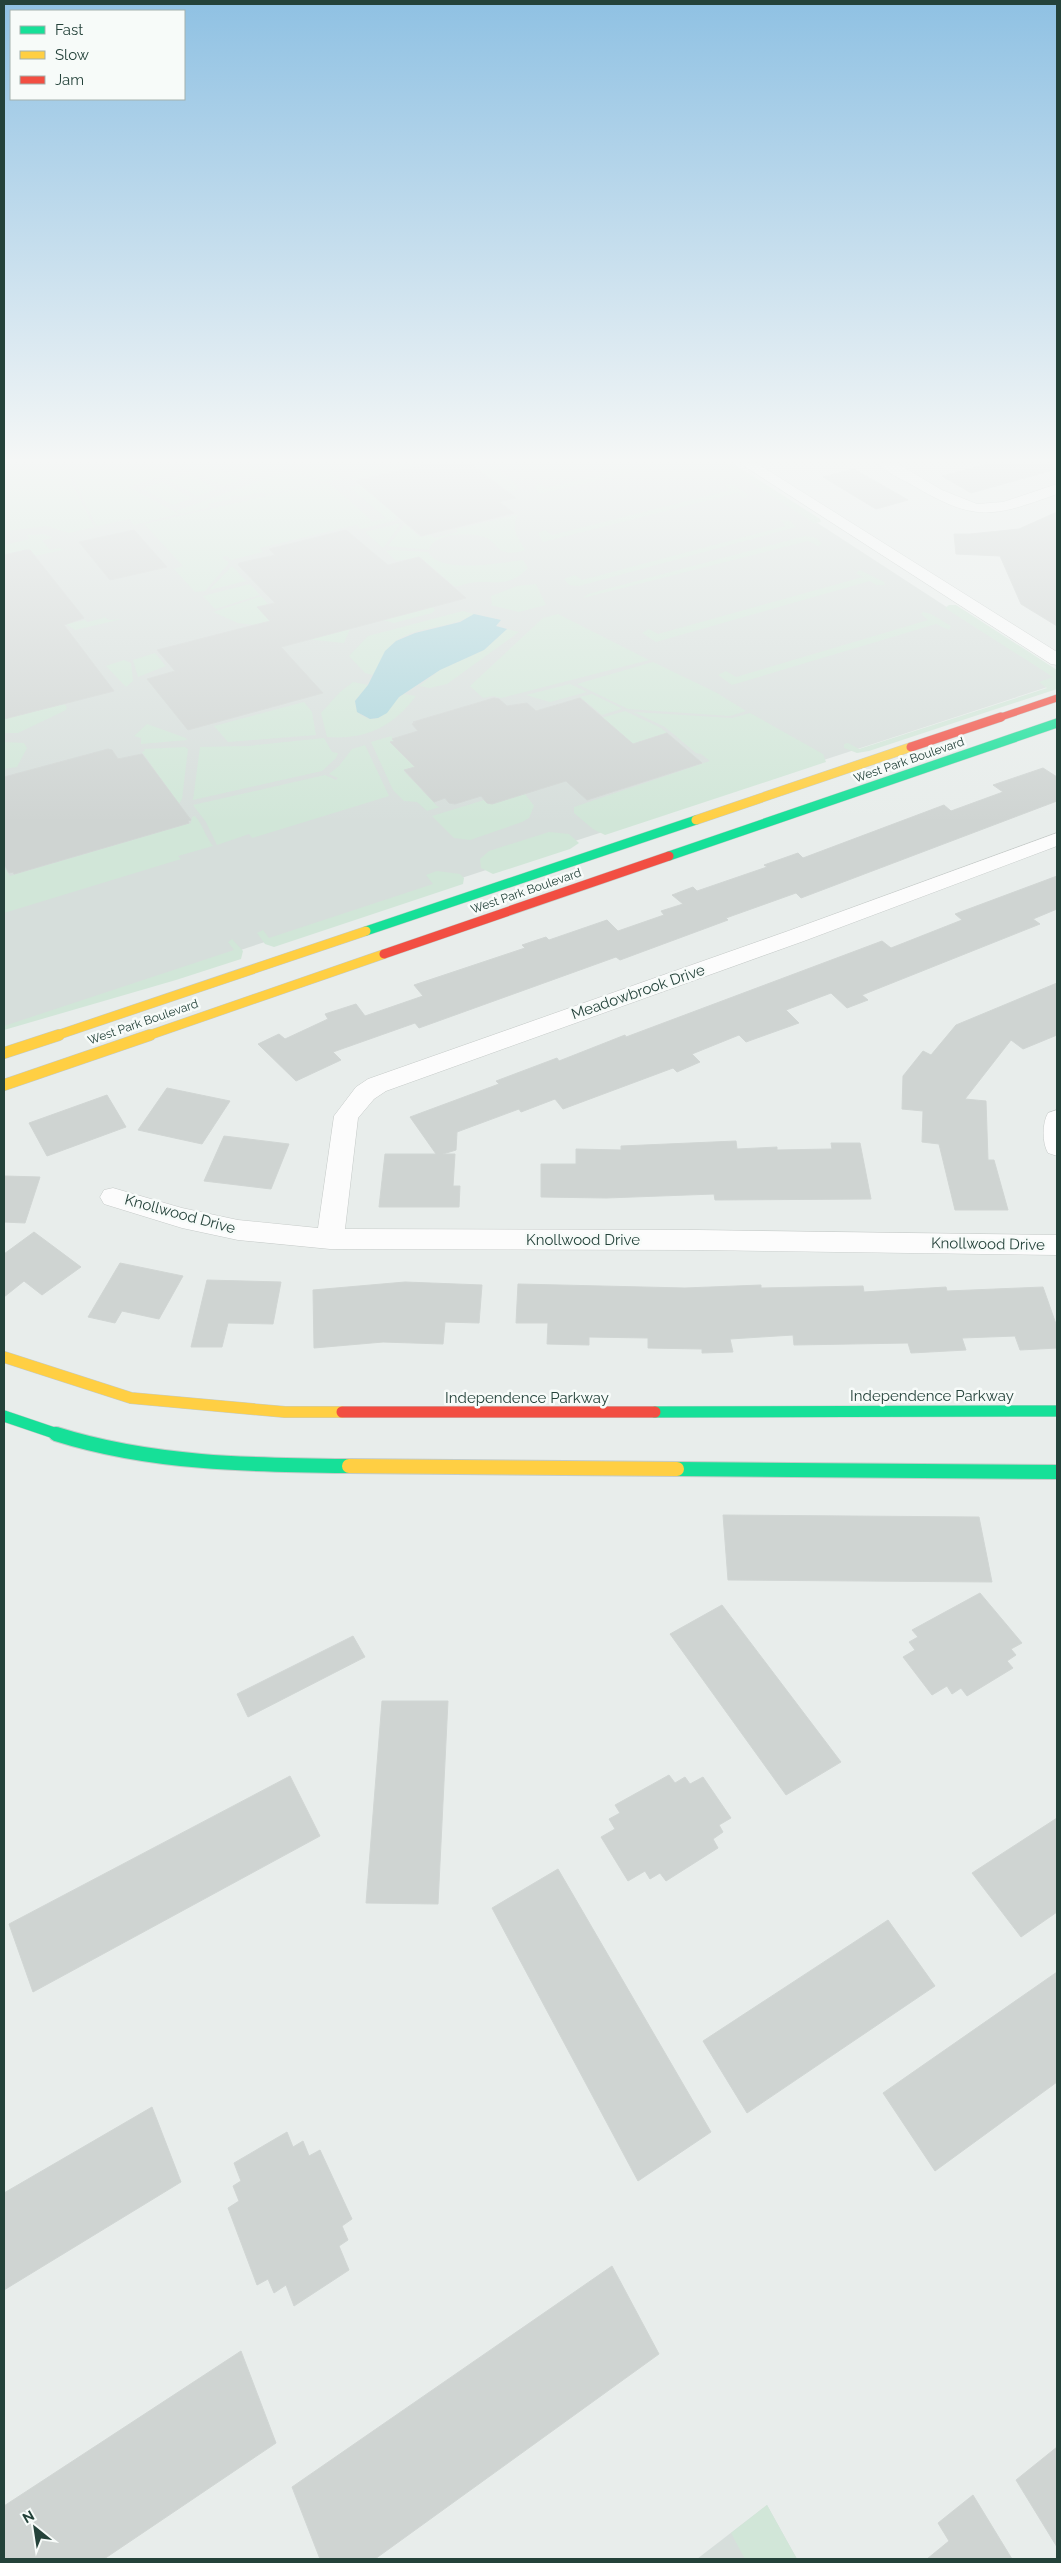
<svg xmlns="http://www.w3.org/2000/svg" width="1061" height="2563" font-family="Raleway,sans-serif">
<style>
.built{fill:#d6dedb}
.green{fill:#d1e6d8}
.water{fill:#a9d4db}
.building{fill:#cfd4d2;stroke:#d1d6d4}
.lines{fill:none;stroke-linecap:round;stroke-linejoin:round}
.street-casing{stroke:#c5cac8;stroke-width:1}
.fast-far2-casing{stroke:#c3cbc8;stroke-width:10}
.fast-far1-casing{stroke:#c3cbc8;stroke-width:12}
.fast-casing{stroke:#c3cbc8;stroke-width:16}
.slow-far2-casing{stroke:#c3cbc8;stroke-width:10}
.slow-far1-casing{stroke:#c3cbc8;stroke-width:12}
.slow-casing{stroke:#c3cbc8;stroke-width:16}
.jam-far2-casing{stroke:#c3cbc8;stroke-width:8}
.jam-far1-casing{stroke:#c3cbc8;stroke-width:10}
.jam-casing{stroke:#c3cbc8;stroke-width:12}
.street{fill:#fcfcfc;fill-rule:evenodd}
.fast-far2{stroke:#16e098;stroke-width:9}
.fast-far1{stroke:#16e098;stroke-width:11}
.fast{stroke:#16e098;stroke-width:14}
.slow-far2{stroke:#ffcf43;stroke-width:9}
.slow-far1{stroke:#ffcf43;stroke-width:11}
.slow{stroke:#ffcf43;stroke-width:14}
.jam-far2{stroke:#f24e42;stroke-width:7}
.jam-far1{stroke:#f24e42;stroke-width:9}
.jam{stroke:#f24e42;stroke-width:11}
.labels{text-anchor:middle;stroke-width:5;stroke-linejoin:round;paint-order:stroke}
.far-street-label{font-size:12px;fill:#24423a;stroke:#f7fbf9}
.street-label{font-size:15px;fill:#24423a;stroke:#f7fbf9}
</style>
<rect width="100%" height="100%" fill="#e8edeb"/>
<!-- built -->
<g class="built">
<polygon points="4,464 727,464 1057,679 1057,684 4,1027"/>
<polygon points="767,2505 797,2559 697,2559"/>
</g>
<!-- green -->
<g class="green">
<polygon points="4,464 194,464 129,487 179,514 134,525 129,519 98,526 95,524 72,476 69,477 94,527 69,533 46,526 7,531 4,527"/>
<polygon points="221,464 253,464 266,470 248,477"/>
<polygon points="287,464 313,464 342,478 323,482"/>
<polygon points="385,464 419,464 353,479 349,478"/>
<polygon points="647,464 666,464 539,494 535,487 539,483 546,488"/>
<polygon points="726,464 734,464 820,519 821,522 814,523 725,466"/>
<polygon points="211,465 242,479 223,486 193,471"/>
<path d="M491,468C502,469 513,480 519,489L508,492L480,471Z"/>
<polygon points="293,469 320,483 266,495 263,492 240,497 237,495 229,497 231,499 208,504 211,507 182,514 176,511"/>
<polygon points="187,473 217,489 198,496 168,480"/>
<polygon points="162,482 192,498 173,505 142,489"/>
<polygon points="328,482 372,521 260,548 263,552 231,560 227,556 222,557 229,563 205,591 195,592 174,569 183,566 144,524"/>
<polygon points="360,485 399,517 395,518 397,520 361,529 357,525 386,518 349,487"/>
<polygon points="726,485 734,485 749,496 744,498 737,493 543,542 538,533 545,530 552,535 731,490"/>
<path d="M516,515H518C510,531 519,538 525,550C519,552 512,554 506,552C497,551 495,542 487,538C475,532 433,531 429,550L388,546L405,524L420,537L430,535L434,538L458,532L456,529Z"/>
<polygon points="781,520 790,521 796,527 579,586 569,585 564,579 575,575 582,580 786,526"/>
<polygon points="401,523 383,548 365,532"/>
<polygon points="44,534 53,538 42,540 50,550 60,548 63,550 35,556 30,550 4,555 4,545 30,539 27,535"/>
<polygon points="805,536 816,538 822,544 818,546 808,541 583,598 588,594"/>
<path d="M391,550L428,552C440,575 502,562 523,560L528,568C510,586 500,582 478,582C471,582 462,585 455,587L420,557L396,561L386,551Z"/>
<polygon points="232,566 246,581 209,590"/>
<polygon points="860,570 884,582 885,585 876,585 870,581 656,642 642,633 649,629 658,634 863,577 856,573"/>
<polygon points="250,584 260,595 215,609 203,596"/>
<polygon points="536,584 546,605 519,612 490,605 492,604 491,596 517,586"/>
<polygon points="261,596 267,603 277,628 238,623 213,612"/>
<polygon points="956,605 1057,670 1057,689 869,751 857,753 844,748 844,744 848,743 859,749 1047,688 1039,682 1053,677 945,608 949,605"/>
<polygon points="433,607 435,610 432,613 394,623 383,620"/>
<path d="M463,611L474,614C451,629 421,625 397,640C387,647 382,665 373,675L365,673L349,656L368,636Z"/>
<polygon points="923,612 931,614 951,626 949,630 936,624 732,685 718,675 726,671 736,677 928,620 921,614"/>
<polygon points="558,614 649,660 501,698 493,696 483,698 470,686 543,618"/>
<polygon points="103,616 109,620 122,619 75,630 66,624 85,620 87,622 104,618"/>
<polygon points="240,627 314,638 350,629 344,643 246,633"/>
<polygon points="507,629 519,632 447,684 430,688 419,686 440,670 484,650"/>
<polygon points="155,653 166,666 138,677 133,660"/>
<polygon points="124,660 131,663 133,681 126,687 106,666"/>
<polygon points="653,662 717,693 746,711 730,716 628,709 577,684"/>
<path d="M353,682L368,685L355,701L357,712C382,732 387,704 404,694L416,696C393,727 365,740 327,737L321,713L340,692Z"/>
<polygon points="570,684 587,692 550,702 526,695"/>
<polygon points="592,694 621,708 621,709 602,715 580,697"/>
<polygon points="304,702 312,712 316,735 228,742 214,726"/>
<polygon points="64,704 67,707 66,710 18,733 4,733 4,719"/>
<polygon points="625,711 661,728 667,733 620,748 591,721"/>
<polygon points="634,712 732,718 750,713 823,754 826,762 605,835 593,829 574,813 574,807 710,761 701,754 696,753 665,727"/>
<polygon points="147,724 186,738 187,740 141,744 141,738 134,736"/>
<polygon points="391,736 394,741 391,742 415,767 404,771 437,806 440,807 427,811 417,802 404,801 393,790 371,742"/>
<polygon points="324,738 332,752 338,753 336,758 322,771 193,800 200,747 248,746"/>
<polygon points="4,742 24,743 27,748 17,767 4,769"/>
<polygon points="365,745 389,796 252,838 249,834 217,845 206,822 193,805 325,775 336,780 338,778 329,774 339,766 352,749"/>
<polygon points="185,747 188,749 182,799 179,804 142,752 145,751 144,749"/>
<polygon points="525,794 534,806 529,818 522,822 470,840 454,838 432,816 484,800 487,802"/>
<path d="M195,816C203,825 205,836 213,846L178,856L181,859L4,913V867L10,876L191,823L192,817Z"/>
<polygon points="549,832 569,834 579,843 570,849 493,874 481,868 480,859 489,851"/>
<polygon points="437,871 460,874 464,878 463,884 274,947 265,944 257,933 263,930 269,938 433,884 426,875"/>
<polygon points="232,939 243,951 241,959 176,980 4,1030 4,1026 234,950 228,942"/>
<polygon points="767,2505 797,2559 745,2559 731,2533"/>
</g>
<!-- water -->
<polygon class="water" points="474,614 501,620 496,626 507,629 484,650 440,670 399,697 387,713 378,718 370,719 357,712 355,701 368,685 385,651 396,641 415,633 460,622"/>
<!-- building -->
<g class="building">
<polygon points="429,464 471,464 516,498 499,502 514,513 421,536 356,481"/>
<polygon points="988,464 1052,464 1053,470 971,493 942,476"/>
<polygon points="854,469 908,500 876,509 823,477"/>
<polygon points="1057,512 1057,626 1021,604 1000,556 956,554 954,534 970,534 1019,529"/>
<polygon points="134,530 167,567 110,580 79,542"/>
<polygon points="346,530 388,565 419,557 466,598 281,647 323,693 188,730 147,679 175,671 157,650 270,621 257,607 275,603 238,565 239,563 275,555 269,549"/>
<polygon points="26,550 30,550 84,618 64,625 114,691 4,719 4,555"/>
<polygon points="494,698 499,699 507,706 527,703 536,711 580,698 633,744 667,733 702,763 587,800 566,781 492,804 487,803 481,796 455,804 449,803 445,798 434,802 404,770 415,767 390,742 394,741 392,739 418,731 412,724 415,723 413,722"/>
<polygon points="108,749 112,750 118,759 142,754 191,820 188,821 189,823 14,874 13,872 9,873 4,864 4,777"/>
<polygon points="1043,768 1057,777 1057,801 801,898 796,893 726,918 728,920 620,960 616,957 419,1028 415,1023 333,1052 341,1060 296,1081 258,1044 279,1034 285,1039 328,1019 325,1014 356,1004 365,1016 423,996 414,985 525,948 522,945 546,937 549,940 607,920 618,931 664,915 661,911 683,904 672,895 693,887 697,891 767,867 764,865 798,853 803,858 944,805 951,811 1003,792 993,785"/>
<polygon points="1057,876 1057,909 1033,919 1040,924 862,995 868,1000 847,1008 831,993 786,1010 799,1023 746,1042 739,1035 692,1054 700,1062 677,1072 673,1068 563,1109 555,1099 521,1112 519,1109 457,1132 456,1150 443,1154 455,1154 453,1186 460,1186 459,1207 379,1207 385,1154 436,1154 410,1117 499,1084 496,1081 557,1058 559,1061 625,1035 626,1037 882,941 891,948 962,920 955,914"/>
<polygon points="1057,983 1057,1035 1023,1049 1011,1040 965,1099 986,1101 988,1160 994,1160 1008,1210 955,1210 939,1144 922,1142 923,1111 902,1109 903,1076 923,1051 931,1055 956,1025"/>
<polygon points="167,1088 230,1101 202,1144 138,1130"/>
<polygon points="107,1095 126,1127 47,1156 29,1123"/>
<polygon points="224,1136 289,1144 271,1189 204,1181"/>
<polygon points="736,1141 737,1149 777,1147 777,1150 832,1149 831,1143 860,1143 871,1199 715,1200 714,1194 606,1198 541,1197 541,1164 576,1164 576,1149 621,1150 621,1146"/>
<polygon points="4,1176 40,1177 25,1223 4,1222"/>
<polygon points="34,1232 81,1267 42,1295 24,1281 4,1297 4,1254"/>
<polygon points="120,1263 183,1276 159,1319 122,1311 115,1323 88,1317"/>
<polygon points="207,1280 281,1282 273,1324 228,1323 222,1347 191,1347"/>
<polygon points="405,1282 482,1285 479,1323 445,1322 443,1344 383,1342 314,1348 313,1290"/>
<polygon points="518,1284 685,1288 761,1285 761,1288 863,1286 864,1292 946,1287 947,1291 1043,1287 1057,1327 1057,1348 1020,1350 1015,1336 962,1338 966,1350 911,1353 908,1343 794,1345 793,1335 730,1339 733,1352 702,1353 702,1349 648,1348 648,1338 589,1337 589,1345 547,1344 548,1323 516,1323"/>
<polygon points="723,1515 979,1517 992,1582 728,1580"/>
<polygon points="980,1593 1022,1643 1011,1649 1016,1655 1007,1661 1013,1668 967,1696 961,1688 952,1694 947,1686 932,1695 903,1657 915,1650 909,1642 918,1637 912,1630"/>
<polygon points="722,1605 841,1762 786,1795 670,1634"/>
<polygon points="353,1636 365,1657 248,1717 237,1694"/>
<polygon points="382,1701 448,1701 438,1904 366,1903"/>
<polygon points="669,1775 675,1783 685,1777 690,1784 703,1777 731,1818 719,1825 723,1832 713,1839 718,1848 688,1867 666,1881 660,1873 650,1879 645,1871 628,1881 601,1837 615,1829 609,1819 620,1813 615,1805"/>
<polygon points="290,1776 320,1836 33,1992 9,1924"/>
<polygon points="1057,1818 1057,1912 1021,1937 972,1873"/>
<polygon points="558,1869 711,2132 638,2181 492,1908"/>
<polygon points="888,1920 935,1986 747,2113 703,2041"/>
<polygon points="1057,1972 1057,2082 935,2171 883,2093"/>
<polygon points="152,2107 181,2182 4,2290 4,2193"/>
<polygon points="287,2132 293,2147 303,2141 309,2156 320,2150 352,2219 342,2226 348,2240 339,2246 349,2270 294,2306 286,2285 274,2293 268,2279 257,2285 228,2208 239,2201 233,2186 241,2181 234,2163"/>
<polygon points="612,2266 659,2354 375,2559 320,2559 292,2487"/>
<polygon points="241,2351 276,2443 104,2559 4,2559 4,2506"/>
<polygon points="1057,2447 1057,2547 1016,2480"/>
<polygon points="973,2495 1012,2559 927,2559 949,2541 938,2523"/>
</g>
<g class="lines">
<defs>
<g id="street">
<polygon points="741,464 758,464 1057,652 1057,665 1051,664"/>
<path d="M879,464H898L942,490L977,504L1003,502L1057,484V494C991,518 975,522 912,485C902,479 886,473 879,464Z"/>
<polygon points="1057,833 1057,846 804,941 386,1091 374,1099 358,1118 345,1229 698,1230 1057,1235 1057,1255 698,1250 330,1249 238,1240 182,1228 104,1204 100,1197 104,1190 113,1188 182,1208 238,1220 318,1228 334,1116 356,1087 368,1079 788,931"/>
<path d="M1057,1110V1156L1048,1153C1042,1143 1042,1123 1048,1113Z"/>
</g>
<g id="fast-far2">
<polyline points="669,856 1057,723"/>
<polyline points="366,931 696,820"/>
</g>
<g id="fast-far1">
<polyline points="655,1412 1057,1411"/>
<polyline points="4,1416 60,1435"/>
</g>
<g id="fast">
<path d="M56,1434C151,1464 250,1465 349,1466"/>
<polyline points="677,1469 1057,1472"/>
</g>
<g id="slow-far2">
<polyline points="696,820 911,747"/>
<polyline points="55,1036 366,931"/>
<polyline points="147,1036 384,954"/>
</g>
<g id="slow-far1">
<polyline points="4,1053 59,1035"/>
<polyline points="4,1085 150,1035"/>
<polyline points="4,1357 131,1398 285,1412 342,1412"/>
</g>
<polyline id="slow" points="349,1466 677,1469"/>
<polyline id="jam-far2" points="998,718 1057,698"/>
<g id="jam-far1">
<polyline points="911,747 1001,717"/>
<polyline points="384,954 669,856"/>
</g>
<polyline id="jam" points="342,1412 655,1412"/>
</defs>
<!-- street casing -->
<use href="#street" class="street-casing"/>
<!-- fast-far2 casing -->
<use href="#fast-far2" class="fast-far2-casing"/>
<!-- fast-far1 casing -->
<use href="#fast-far1" class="fast-far1-casing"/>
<!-- fast casing -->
<use href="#fast" class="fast-casing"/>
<!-- slow-far2 casing -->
<use href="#slow-far2" class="slow-far2-casing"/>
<!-- slow-far1 casing -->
<use href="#slow-far1" class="slow-far1-casing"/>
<!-- slow casing -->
<use href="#slow" class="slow-casing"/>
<!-- jam-far2 casing -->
<use href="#jam-far2" class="jam-far2-casing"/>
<!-- jam-far1 casing -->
<use href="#jam-far1" class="jam-far1-casing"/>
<!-- jam casing -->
<use href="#jam" class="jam-casing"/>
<!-- street -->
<use href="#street" class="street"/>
<!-- fast-far2 -->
<use href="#fast-far2" class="fast-far2"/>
<!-- fast-far1 -->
<use href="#fast-far1" class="fast-far1"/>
<!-- fast -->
<use href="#fast" class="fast"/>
<!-- slow-far2 -->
<use href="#slow-far2" class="slow-far2"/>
<!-- slow-far1 -->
<use href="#slow-far1" class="slow-far1"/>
<!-- slow -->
<use href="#slow" class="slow"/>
<!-- jam-far2 -->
<use href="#jam-far2" class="jam-far2"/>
<!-- jam-far1 -->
<use href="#jam-far1" class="jam-far1"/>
<!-- jam -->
<use href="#jam" class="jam"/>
</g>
<!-- sky -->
<linearGradient id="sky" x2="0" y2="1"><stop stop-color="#8fc1e3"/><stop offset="0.56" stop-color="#f5f7f6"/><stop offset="1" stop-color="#f5f7f6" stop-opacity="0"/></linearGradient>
<rect width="1061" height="823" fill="url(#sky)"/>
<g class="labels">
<!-- far-street labels -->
<g class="far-street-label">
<text transform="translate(909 760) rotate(-19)" y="4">West Park Boulevard</text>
<text transform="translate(526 891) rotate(-19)" y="4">West Park Boulevard</text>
<text transform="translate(143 1022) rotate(-19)" y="4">West Park Boulevard</text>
</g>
<!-- street labels -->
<g class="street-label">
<text transform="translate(638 992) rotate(-19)" y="5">Meadowbrook Drive</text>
<text transform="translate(180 1214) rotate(15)" y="5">Knollwood Drive</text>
<text x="583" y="1245">Knollwood Drive</text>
<text transform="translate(988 1244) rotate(1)" y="5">Knollwood Drive</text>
<text x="932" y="1401">Independence Parkway</text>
<text x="527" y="1403">Independence Parkway</text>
</g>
</g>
<!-- border -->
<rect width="1061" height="2563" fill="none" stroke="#24423a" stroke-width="10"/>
<!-- legend -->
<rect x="10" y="10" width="175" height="90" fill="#f7fbf9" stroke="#a3b1ad"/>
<rect x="20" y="26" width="25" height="8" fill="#16e098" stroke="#a3b1ad"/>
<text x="55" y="35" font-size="15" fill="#24423a">Fast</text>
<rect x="20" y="51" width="25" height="8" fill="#ffcf43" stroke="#a3b1ad"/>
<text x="55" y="60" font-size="15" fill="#24423a">Slow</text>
<rect x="20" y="76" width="25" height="8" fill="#f24e42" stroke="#a3b1ad"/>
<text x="55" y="85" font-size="15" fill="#24423a">Jam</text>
<!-- north arrow -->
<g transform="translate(35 2528) rotate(330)" stroke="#f7fbf9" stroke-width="4" paint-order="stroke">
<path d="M0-4L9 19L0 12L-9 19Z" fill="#24423a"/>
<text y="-8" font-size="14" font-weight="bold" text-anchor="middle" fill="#24423a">N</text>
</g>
</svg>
